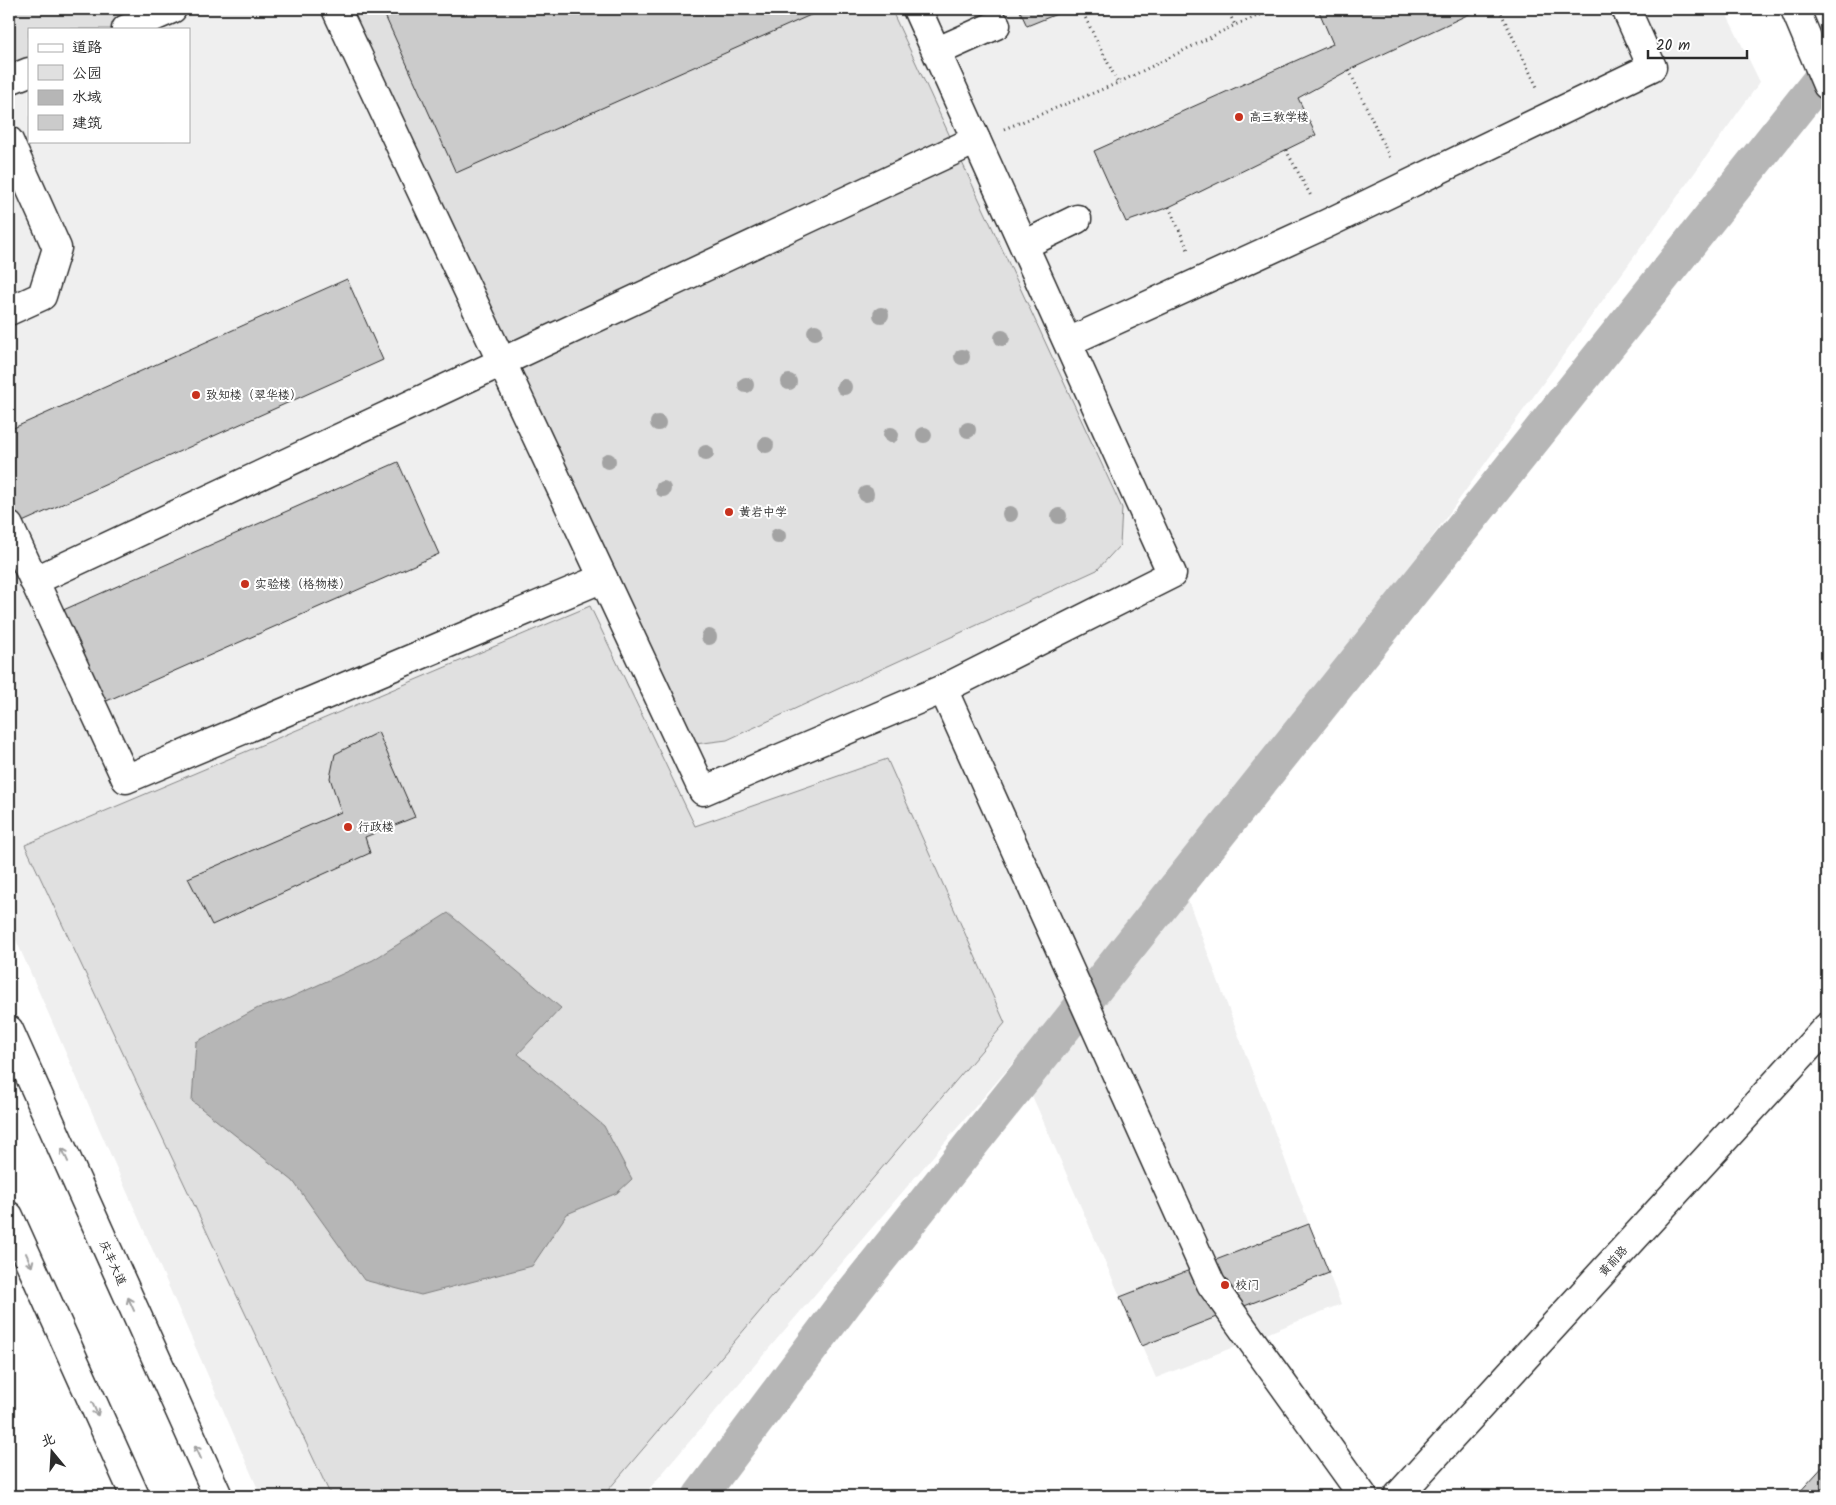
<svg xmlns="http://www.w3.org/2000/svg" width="1836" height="1505" font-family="Kalam,'LXGW WenKai TC',sans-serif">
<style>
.built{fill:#efefef;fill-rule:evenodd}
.green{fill:#e0e0e0;stroke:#868686}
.water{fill:#b6b6b6;stroke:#7e7e7e}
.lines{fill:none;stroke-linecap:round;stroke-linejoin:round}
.canal{stroke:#b6b6b6;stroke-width:35}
.building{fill:#cbcbcb;stroke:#2b2b2b}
.minor-casing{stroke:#2b2b2b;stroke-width:31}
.major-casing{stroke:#2b2b2b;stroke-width:31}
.path{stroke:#2b2b2b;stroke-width:3;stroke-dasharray:1 4;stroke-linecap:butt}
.minor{stroke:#fff;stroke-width:28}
.major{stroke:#fff;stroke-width:28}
.tree{fill:#a3a3a3}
.oneway{stroke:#a0a0a0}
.poi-dot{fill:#c8321e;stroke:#fff;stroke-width:2}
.labels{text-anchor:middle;stroke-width:4;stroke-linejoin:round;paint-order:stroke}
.poi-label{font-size:12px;fill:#2b2b2b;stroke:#fff;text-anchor:start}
.street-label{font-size:12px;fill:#2b2b2b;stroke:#fff}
</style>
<rect width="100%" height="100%" fill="#fff"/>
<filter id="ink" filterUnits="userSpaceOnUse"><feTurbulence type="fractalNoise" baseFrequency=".02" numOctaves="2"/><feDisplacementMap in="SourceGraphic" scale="10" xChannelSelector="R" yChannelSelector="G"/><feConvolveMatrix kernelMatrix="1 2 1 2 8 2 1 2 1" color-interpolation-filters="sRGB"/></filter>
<g filter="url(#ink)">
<!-- built -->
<path class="built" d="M9,9H1724L1760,82L1182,884L1309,1224L1341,1304L1156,1378L1016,1059L643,1496H261L9,924ZM29,29H189V141H29Z"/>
<!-- green -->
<g class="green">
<polygon points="9,9 172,9 126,29 29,29 29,72 9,80"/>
<polygon points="338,9 891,9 1122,508 1120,545 1097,570 727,740 695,744"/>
<polygon points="590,606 695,826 887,759 1005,1023 603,1496 331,1496 25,845"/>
</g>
<!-- water -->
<polygon class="water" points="448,913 561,1008 518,1054 604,1126 632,1179 617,1193 567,1214 532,1266 421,1295 364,1280 293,1181 192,1101 196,1042 258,1008 285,1000 373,960"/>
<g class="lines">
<!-- canal -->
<polyline class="canal" points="700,1496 847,1300 1827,71"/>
</g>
<!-- building -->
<g class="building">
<polygon points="382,9 824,9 456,173"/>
<polygon points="1019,9 1069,9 1027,26"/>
<polygon points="1318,9 1480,9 1349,70 1298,98 1316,135 1169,207 1126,222 1094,151 1333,44"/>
<polygon points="347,279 383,360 9,528 9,430"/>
<polygon points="398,462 439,554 93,707 52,615"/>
<polygon points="378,732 415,817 365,837 370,853 212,925 188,878 341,812 330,778 335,754"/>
<polygon points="1309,1224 1329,1273 1142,1346 1120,1297"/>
<polygon points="1827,1462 1827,1496 1796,1496"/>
</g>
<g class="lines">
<defs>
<g id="minor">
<polyline points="336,9 703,791 943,689 1172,574 917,9"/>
<polyline points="1795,9 1827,85"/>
<polyline points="126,29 172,9"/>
<polyline points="938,51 996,25"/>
<polyline points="9,80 29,72"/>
<polyline points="9,141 57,248 42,296 9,311"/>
<polyline points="1024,245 1077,219"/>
<polyline points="1068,342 1326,224 1652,67 1626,9"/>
<polyline points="9,526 126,779 603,578"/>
<polyline points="34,581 976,140"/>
<polyline points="943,689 1211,1284 1363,1496"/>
</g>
<g id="major">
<polyline points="9,1030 218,1496"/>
<polyline points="9,1216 135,1496"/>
<polyline points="1398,1496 1827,1027"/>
</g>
</defs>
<!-- minor casing -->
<use href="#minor" class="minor-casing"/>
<!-- major casing -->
<use href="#major" class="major-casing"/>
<!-- path -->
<g class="path">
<polyline points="1081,9 1118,83"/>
<polyline points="1227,9 1235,25"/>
<polyline points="1499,9 1538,89"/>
<polyline points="1349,70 1390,158"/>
<polyline points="1004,129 1118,83 1235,25 1275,9"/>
<polyline points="1286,150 1312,198"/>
<polyline points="1169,207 1189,252"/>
</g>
<!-- minor -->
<use href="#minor" class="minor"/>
<!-- major -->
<use href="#major" class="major"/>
</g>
<!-- trees -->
<g class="tree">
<circle cx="881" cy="315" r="8"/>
<circle cx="815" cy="332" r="8"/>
<circle cx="1002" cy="338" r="8"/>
<circle cx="962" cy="357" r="8"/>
<circle cx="789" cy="382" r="8"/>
<circle cx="746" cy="385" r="8"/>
<circle cx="844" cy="387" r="8"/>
<circle cx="658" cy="423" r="8"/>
<circle cx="968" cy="430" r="8"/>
<circle cx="891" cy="435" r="8"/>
<circle cx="924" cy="435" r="8"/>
<circle cx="766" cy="445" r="8"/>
<circle cx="706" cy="453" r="8"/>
<circle cx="608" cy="461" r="8"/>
<circle cx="663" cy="489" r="8"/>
<circle cx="866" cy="494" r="8"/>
<circle cx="1010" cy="514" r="8"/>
<circle cx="1059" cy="516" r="8"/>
<circle cx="778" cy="536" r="8"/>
<circle cx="709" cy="637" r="8"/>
</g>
<!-- one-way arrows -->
<defs><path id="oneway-shaft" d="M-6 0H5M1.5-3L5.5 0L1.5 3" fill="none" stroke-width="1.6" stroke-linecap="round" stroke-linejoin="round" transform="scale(1.25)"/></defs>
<g class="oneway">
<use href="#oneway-shaft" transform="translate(65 1155) rotate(-114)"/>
<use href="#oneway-shaft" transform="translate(29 1260) rotate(66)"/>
<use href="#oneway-shaft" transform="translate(131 1304) rotate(-114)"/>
<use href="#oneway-shaft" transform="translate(95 1409) rotate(66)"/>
<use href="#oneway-shaft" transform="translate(198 1452) rotate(-114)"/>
</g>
</g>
<!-- markers -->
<g class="poi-dot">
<circle cx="1239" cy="117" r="5"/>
<circle cx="196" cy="395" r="5"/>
<circle cx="729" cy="512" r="5"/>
<circle cx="245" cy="584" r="5"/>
<circle cx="348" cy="827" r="5"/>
<circle cx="1225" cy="1285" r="5"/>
</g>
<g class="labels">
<!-- poi labels -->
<g class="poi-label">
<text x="1249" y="121">高三教学楼</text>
<text x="206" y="399">致知楼（翠华楼）</text>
<text x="739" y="516">黄岩中学</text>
<text x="255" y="588">实验楼（格物楼）</text>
<text x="358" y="831">行政楼</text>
<text x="1235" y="1289">校门</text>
</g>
<!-- street labels -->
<g class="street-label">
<text transform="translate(1613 1261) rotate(-48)" y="4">黄前路</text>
<text transform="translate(113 1263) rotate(66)" y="4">庆丰大道</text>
</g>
</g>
<!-- margin -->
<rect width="1836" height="1505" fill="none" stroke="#fff" stroke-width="30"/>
<rect x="15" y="15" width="1806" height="1475" fill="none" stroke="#2b2b2b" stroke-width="2" filter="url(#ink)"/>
<!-- legend -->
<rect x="28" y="28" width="162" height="115" fill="#ffffff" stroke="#aaaaaa"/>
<rect x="38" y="44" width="25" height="8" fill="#ffffff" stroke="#aaaaaa"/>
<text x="72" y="52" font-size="15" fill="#2b2b2b">道路</text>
<rect x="38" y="65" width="25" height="15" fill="#e0e0e0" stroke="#aaaaaa"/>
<text x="72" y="78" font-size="15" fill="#2b2b2b">公园</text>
<rect x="38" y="90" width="25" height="15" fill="#b6b6b6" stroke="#aaaaaa"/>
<text x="72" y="102" font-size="15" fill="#2b2b2b">水域</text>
<rect x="38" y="115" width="25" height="15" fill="#cbcbcb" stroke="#aaaaaa"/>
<text x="72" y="128" font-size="15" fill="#2b2b2b">建筑</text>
<!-- north arrow -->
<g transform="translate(52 1452) rotate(342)" stroke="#ffffff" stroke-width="4" paint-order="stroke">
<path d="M0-4L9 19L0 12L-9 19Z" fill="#2b2b2b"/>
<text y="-8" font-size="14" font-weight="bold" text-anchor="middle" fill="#2b2b2b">北</text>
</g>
<!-- scale -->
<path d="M1648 50v8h99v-8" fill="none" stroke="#2b2b2b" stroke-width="2.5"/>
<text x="1656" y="50" font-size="15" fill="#2b2b2b" stroke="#ffffff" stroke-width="4" paint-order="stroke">20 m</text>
</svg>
